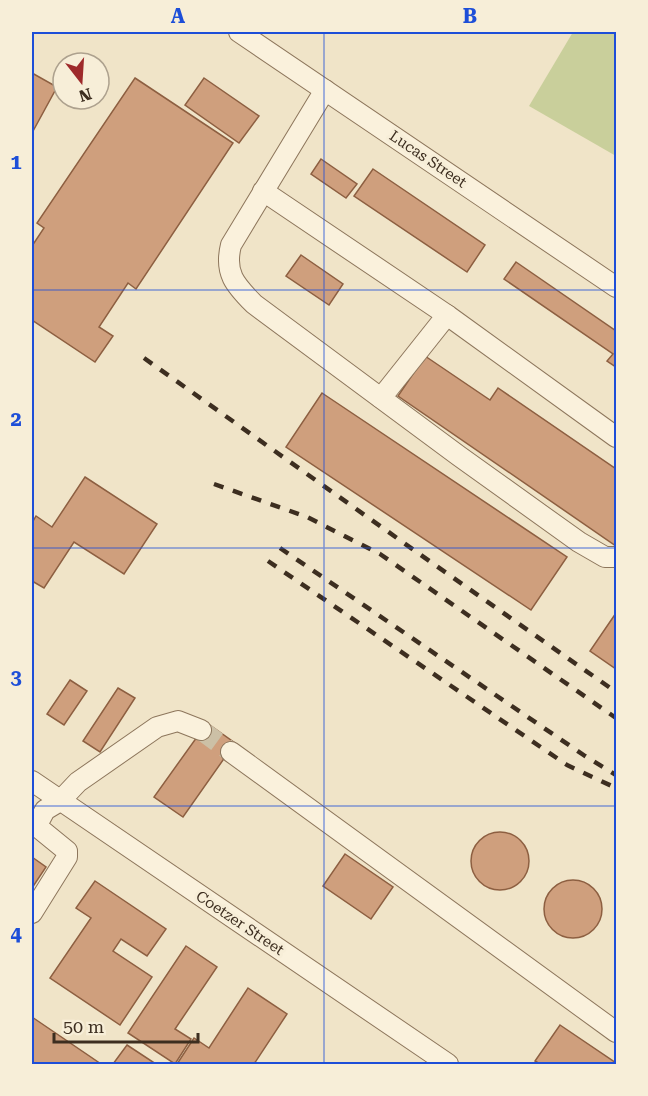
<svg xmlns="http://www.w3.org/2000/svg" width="648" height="1096" font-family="'Roboto Serif',serif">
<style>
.green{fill:#c9cf9b}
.building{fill:#cf9f7d;stroke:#8d5f41;stroke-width:1.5}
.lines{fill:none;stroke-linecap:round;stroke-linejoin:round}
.minor-tunnel{stroke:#ccc0a6;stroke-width:20;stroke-dasharray:20 10;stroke-linecap:butt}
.minor-casing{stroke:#8d765c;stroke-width:22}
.minor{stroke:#faf1dc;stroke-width:20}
.rail{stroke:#3d2e20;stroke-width:4.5;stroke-dasharray:10 10;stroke-linecap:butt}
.grid{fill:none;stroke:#1d4ed8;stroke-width:1.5;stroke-opacity:0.55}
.labels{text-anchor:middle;stroke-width:6;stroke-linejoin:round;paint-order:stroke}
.street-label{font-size:15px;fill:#3d2e20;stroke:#f7eed8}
.neatline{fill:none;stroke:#1d4ed8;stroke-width:2}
.grid-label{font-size:20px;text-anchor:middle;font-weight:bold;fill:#1d4ed8}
</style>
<rect width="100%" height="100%" fill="#f0e4c8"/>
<!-- green -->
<polygon class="green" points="573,32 616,32 616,156 529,106"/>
<!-- building -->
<g class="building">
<polygon points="32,73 57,87 32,133"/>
<polygon points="135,78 233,143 136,289 128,283 99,327 113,336 95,362 32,320 32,246 44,228 37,223"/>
<polygon points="204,78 259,116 239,143 185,105"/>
<polygon points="321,159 357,184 346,198 311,174"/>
<polygon points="373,169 485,245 467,272 354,196"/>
<polygon points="301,255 343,284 329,305 286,276"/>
<polygon points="516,262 616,331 616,367 607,361 613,354 504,279"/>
<polygon points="425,356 490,400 498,388 616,469 616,546 398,396"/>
<polygon points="322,393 567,557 531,610 286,447"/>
<polygon points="85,477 157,524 124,574 74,542 44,588 32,581 32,523 36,516 52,527"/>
<polygon points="616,613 616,669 590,651"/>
<polygon points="70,680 87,691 64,725 47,714"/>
<polygon points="118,688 135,698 100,752 83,741"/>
<polygon points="207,723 235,743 183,817 154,797"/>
<circle cx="500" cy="861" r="29"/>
<polygon points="345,854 393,887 371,919 323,886"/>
<polygon points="32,857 46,867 32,888"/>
<circle cx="573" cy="909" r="29"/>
<polygon points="95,881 166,929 147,956 121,939 113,951 152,977 120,1025 50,978 91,918 76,908"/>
<polygon points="186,946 217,967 175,1029 191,1039 175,1064 128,1033"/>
<polygon points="248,988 287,1014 254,1064 177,1064 194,1038 209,1048"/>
<polygon points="32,1017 101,1064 32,1064"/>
<polygon points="560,1025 616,1063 616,1064 540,1064 535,1061"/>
<polygon points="127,1045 156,1064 113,1064"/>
</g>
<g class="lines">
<!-- minor-tunnel -->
<polyline class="minor-tunnel" points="201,730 231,752"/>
<defs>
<g id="minor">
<polyline points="239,32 616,287"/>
<path d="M325,90L231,245C224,273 235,285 254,304L459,456L579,542L605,557H616"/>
<polyline points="263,191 447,315 616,437"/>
<polyline points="381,398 447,315"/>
<polyline points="231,752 616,1032"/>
<polyline points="32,781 448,1064"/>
<polyline points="32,913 67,857 67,851 40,829 38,823 45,810 60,801 78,782 157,727 178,721 201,730"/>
</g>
</defs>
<!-- minor casing -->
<use href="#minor" class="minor-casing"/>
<!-- minor -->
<use href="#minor" class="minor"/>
<!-- rail -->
<g class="rail">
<polyline points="144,358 418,553 616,692"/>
<polyline points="214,484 307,517 380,554 616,718"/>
<polyline points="280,548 585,756 616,775"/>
<polyline points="268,561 567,765 616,788"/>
</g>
</g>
<!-- grid -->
<path class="grid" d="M324,32V1064M32,290H616M32,548H616M32,806H616"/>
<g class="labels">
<!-- street labels -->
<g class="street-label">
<text transform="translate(428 159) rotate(34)" y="5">Lucas Street</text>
<text transform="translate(240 923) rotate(34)" y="5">Coetzer Street</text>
</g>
</g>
<!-- border -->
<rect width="648" height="1096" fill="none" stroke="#f7eed8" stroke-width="66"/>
<!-- north arrow -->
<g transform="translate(81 81) rotate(163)"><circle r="28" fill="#f7eed8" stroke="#ada18e" stroke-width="1.5"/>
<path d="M0-4.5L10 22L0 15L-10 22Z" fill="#9e2a2b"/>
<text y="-9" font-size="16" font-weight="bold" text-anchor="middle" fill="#3d2e20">N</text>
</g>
<!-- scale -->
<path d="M54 1033v9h144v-9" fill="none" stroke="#3d2e20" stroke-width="3"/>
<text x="63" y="1033" font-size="18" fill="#3d2e20" stroke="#f7eed8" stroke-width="4.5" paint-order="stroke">50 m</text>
<rect x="33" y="33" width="582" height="1030" class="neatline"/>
<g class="grid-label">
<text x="178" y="23">A</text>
<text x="470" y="23">B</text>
<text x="16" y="169">1</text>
<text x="16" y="426">2</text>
<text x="16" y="684">3</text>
<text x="16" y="941">4</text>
</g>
</svg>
